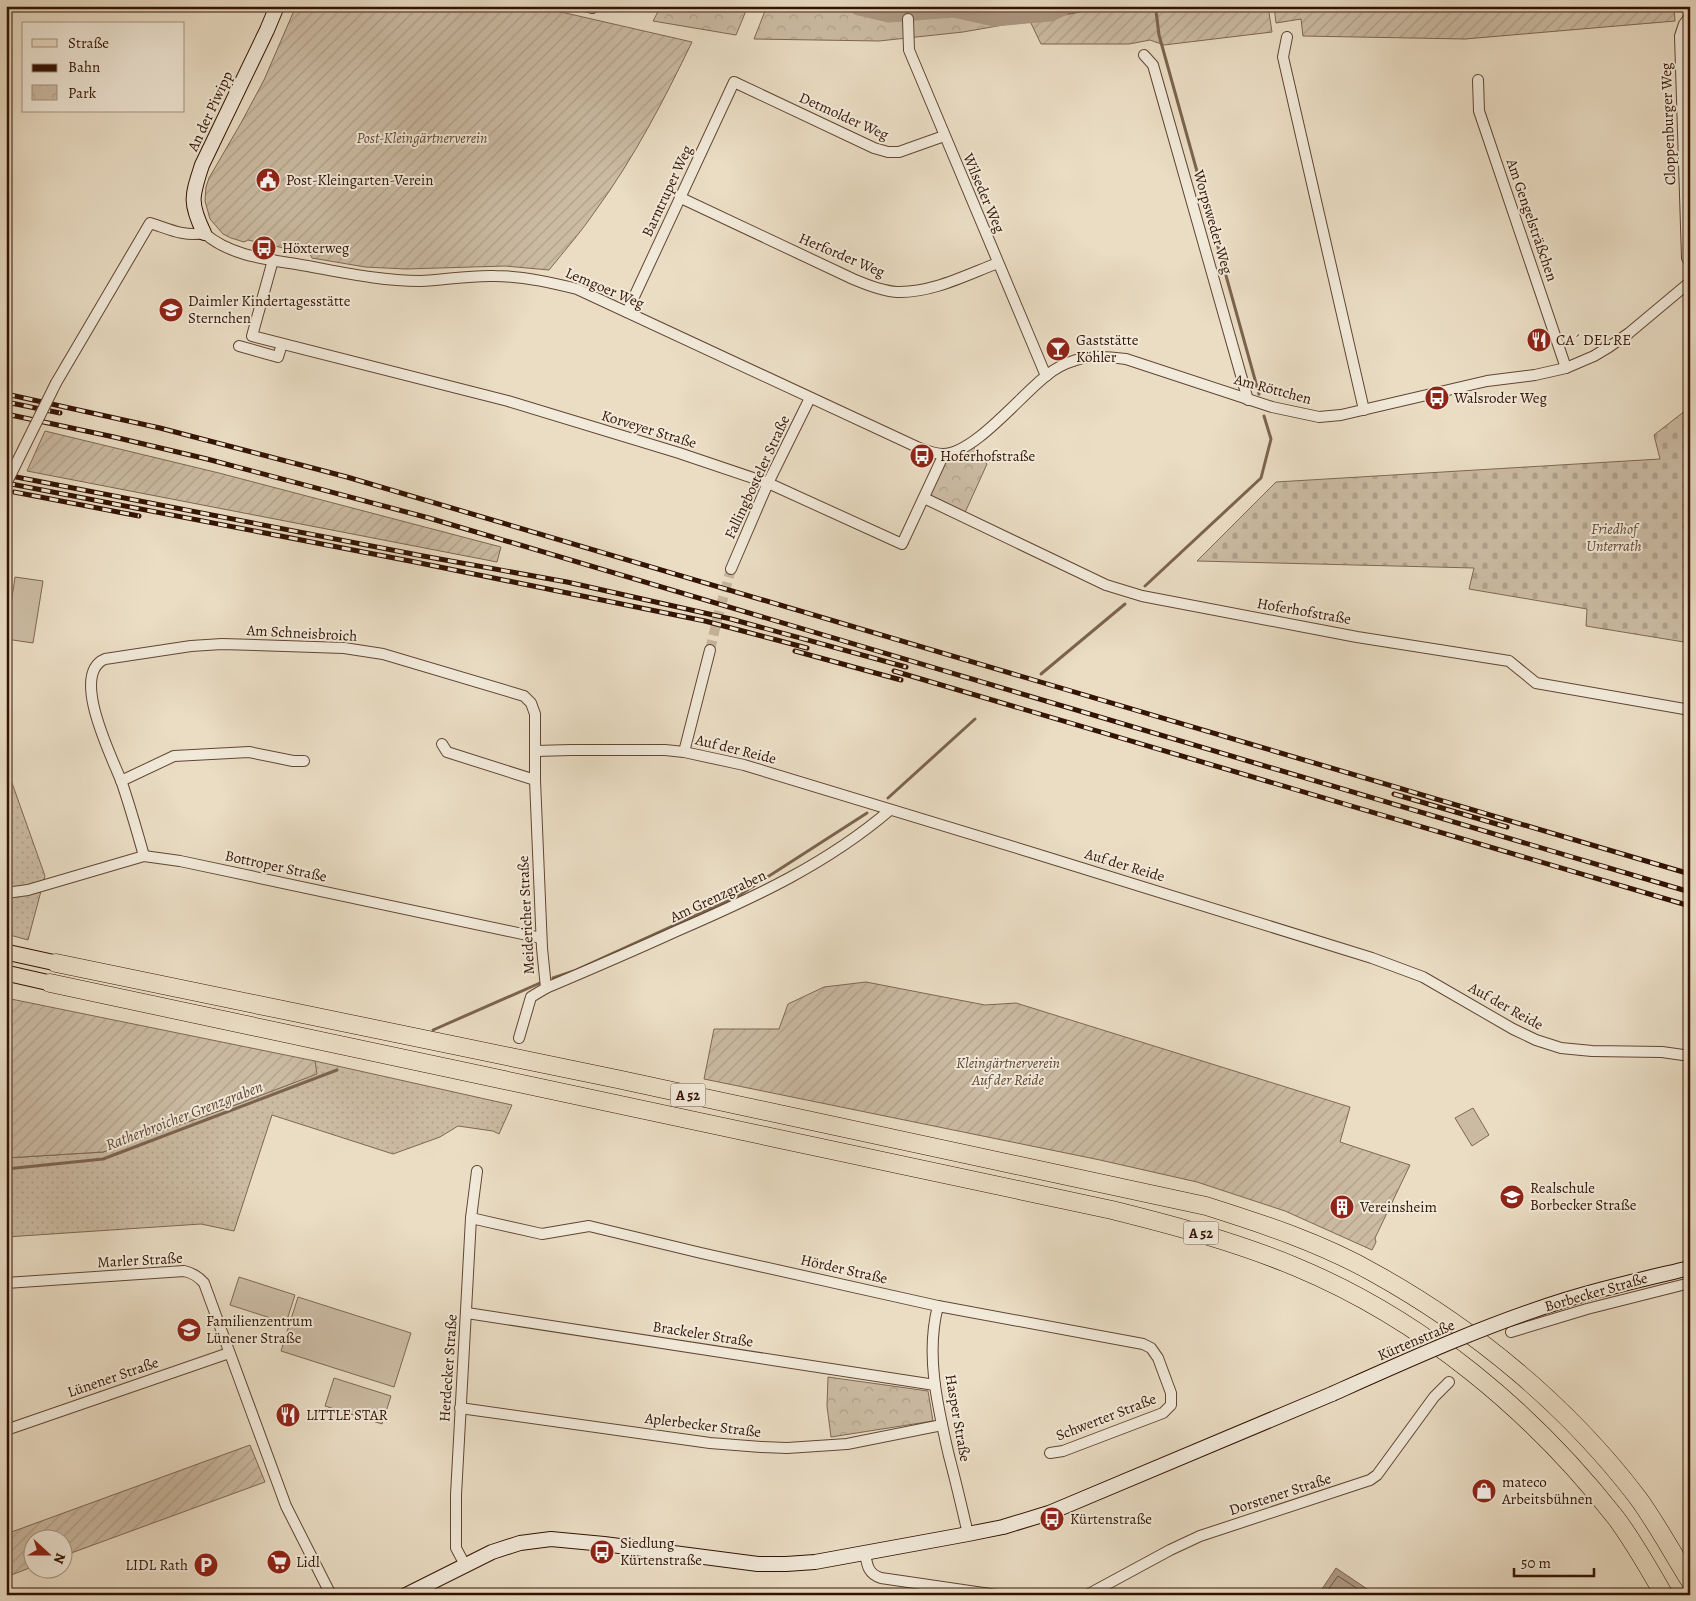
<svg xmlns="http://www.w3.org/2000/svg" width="1696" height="1601" font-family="Alegreya,serif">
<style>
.grass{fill:url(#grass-dots);stroke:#7f6753}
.cemetery{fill:url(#cemetery-stones);stroke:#7f6753}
.park{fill:url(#park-crowns);stroke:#7f6753}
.garden{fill:url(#garden-furrows);stroke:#7f6753}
.pitch{fill:#cbbba3;stroke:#7f6753}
.water{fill:#ac9882;stroke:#7c634f}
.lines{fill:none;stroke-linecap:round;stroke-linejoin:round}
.shore{stroke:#705642;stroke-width:1}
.stream{stroke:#7c634f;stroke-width:3}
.river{stroke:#ac9882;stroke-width:19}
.street-tunnel{stroke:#c5b59d;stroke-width:10;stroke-dasharray:10 5;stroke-linecap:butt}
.street-casing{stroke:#614633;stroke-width:12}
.secondary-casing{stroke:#331303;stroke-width:16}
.primary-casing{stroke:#331303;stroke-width:17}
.highway-casing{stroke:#331303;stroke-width:19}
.street{stroke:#f1e9d9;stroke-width:10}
.secondary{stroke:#f1e9d9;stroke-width:14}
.primary{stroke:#eaddc4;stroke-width:15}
.highway{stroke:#eaddc4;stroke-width:18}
.rail-casing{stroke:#331303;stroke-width:5}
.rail{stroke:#f1e9d9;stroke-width:3;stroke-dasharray:9;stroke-linecap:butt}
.street-bridge-casing{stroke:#614633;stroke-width:12;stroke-linecap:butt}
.secondary-bridge-casing{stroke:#331303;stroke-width:16;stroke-linecap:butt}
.street-bridge{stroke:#f1e9d9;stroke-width:10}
.secondary-bridge{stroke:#f1e9d9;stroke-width:14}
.labels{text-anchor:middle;stroke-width:4;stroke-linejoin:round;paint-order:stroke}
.shield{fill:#f1e9d9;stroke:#6c5343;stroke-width:1}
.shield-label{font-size:14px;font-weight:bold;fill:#331303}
.street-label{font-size:15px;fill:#331303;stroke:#f1e9d9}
.park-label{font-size:15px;font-style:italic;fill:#614533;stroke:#f1e9d9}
.poi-label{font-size:15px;fill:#331303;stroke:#f1e9d9;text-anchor:start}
.water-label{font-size:16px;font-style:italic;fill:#634836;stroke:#f1e9d9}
</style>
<defs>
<pattern id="grass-dots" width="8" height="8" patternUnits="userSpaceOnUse" patternTransform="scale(1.25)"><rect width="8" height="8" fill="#cbbba3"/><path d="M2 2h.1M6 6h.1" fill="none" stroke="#afa08b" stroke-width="1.8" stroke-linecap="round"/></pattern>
<pattern id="cemetery-stones" width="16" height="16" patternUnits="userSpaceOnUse" patternTransform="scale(1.25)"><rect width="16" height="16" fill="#cbbba3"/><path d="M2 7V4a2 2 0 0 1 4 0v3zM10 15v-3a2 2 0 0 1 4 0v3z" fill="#afa08b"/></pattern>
<pattern id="park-crowns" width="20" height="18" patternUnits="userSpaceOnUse" patternTransform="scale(1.25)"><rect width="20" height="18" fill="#cbbba3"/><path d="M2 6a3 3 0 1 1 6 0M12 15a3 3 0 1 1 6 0" fill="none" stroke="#afa08b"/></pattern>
<pattern id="garden-furrows" width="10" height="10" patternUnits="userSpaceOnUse" patternTransform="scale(1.25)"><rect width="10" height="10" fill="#cbbba3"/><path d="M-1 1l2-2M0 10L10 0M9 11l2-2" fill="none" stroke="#afa08b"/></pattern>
</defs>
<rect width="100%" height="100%" fill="#eaddc4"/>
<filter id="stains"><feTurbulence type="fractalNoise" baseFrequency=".004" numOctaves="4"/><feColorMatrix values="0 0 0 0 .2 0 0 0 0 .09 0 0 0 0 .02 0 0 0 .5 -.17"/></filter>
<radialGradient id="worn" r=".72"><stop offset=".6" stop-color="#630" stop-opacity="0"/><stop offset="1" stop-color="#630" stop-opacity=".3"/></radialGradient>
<!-- grass -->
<g class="grass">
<polygon points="6,766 45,876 28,940 6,934"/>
<polygon points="315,1061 512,1105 499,1134 493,1131 458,1126 440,1137 393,1154 272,1115 234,1231 201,1224 6,1237 6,1158 103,1152 230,1107 316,1074"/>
</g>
<!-- cemetery -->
<polygon class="cemetery" points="1690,407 1690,643 1586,626 1587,609 1469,589 1474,568 1197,561 1276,482 1660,459 1654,435"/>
<!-- park -->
<g class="park">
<polygon points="661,6 748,6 736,35 653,21"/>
<polygon points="767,6 1112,6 963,32 879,41 754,39"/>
<polygon points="972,443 976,452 987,464 963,517 924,498 944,454"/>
<polygon points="828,1377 928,1391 933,1421 831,1437 827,1406"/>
</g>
<!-- garden -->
<g class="garden">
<path d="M296,6H535L692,42C664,100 634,158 596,210C582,231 565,250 549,270L505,266L406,269L365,267L312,258L310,254L248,240L244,242L231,238L223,234L210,219L205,201L206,187L209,178L241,123L264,80Z"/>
<polygon points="1115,6 1268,6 1272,32 1164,45 1150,40 1129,44 1041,44 1030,21"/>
<polygon points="1274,6 1674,6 1675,21 1465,39 1303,36 1301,19 1276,23"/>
<polygon points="45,431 219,473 501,547 497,562 27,471"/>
<polygon points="866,982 985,1005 1016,1003 1350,1107 1340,1142 1410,1165 1375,1238 1376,1242 1372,1250 1285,1211 1197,1182 1100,1160 704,1079 714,1029 779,1029 788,1004 824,987"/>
<polygon points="6,998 315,1061 317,1074 230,1107 103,1152 6,1158"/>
<polygon points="250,1445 265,1482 63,1556 62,1538 32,1538 32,1567 6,1577 6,1534"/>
</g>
<!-- pitch -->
<g class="pitch">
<polygon points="15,577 43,581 33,643 6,639"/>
<polygon points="1473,1108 1489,1135 1472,1146 1455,1118"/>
<polygon points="239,1277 295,1295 286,1323 230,1305"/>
<polygon points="298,1297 411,1333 394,1387 281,1351"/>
<polygon points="334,1378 391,1396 382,1424 325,1406"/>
</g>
<!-- water -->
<polygon class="water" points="1336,1568 1376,1595 1377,1595 1318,1595"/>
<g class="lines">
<!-- shore -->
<polyline class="shore" points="1324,1595 1338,1576 1367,1595"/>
<!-- stream -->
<g class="stream">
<polyline points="1157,6 1156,11 1159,35 1259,394"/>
<polyline points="1145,586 1261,478 1271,439 1264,416"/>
<polyline points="1041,674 1125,604"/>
<polyline points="888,798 975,719"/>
<polyline points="553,978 574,971 738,896 867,813"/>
<polyline points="433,1030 540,983"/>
<polyline points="6,1169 103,1159 337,1070"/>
</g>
<!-- river -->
<polyline class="river" points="859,6 889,13 954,8 994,17 1050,12 1063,6"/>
<!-- street-tunnel -->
<polyline class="street-tunnel" points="710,650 717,620 731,569"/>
<defs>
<g id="street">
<polyline points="584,6 592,8 593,6"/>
<polyline points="1690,16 1684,24 1680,36 1687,258 1690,262"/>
<polyline points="908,19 909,50 1046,376"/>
<polyline points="1287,37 1283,57 1364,410"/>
<polyline points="1144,55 1153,65 1248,400"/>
<polyline points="1478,80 1479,111 1566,368"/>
<path d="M681,198L853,279C867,285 882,291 897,292C932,293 966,275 998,263"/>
<polyline points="273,260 252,336 508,401 679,453 768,483 902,544 944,454"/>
<polyline points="627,312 734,82 874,148 888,152 899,152 944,136"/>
<polyline points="239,346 278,357 282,344"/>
<path d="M56,383L150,223C169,229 184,237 204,233C229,255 264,259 296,264C337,271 378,281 420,281C445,280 470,275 495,276C523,276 550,282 577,289L917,447C925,450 934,454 943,454C974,454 1021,395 1046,376C1054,369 1066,363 1076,360C1092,355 1109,357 1126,359L1272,407L1319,417L1341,415L1487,381L1535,375L1566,368L1594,356L1609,347L1629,333L1690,282"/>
<polyline points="924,498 1106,585 1142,596 1357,637 1509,661 1536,683 1690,710"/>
<polyline points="731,569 768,483 810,398"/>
<polyline points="442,744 447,752 535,780"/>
<polyline points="535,751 571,750 665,750 684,752 744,765 1030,852 1372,958 1423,977 1513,1029 1536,1040 1561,1048 1592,1051 1662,1052 1690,1056"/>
<polyline points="684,752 710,650"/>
<polyline points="121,781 174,756 249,752 293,761 304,761"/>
<path d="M144,856C137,831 130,807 122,783C113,759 69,674 105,659L191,646L222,644L344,648L383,654L524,696L531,703L535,714V780L542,948L546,988L531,997L519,1038"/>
<polyline points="6,893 28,890 144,856 180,861 541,938"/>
<path d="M546,988C591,969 635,950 679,930C755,897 827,864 890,810"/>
<polyline points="471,1218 542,1234 589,1226 701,1253 938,1306 1143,1344 1151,1348 1158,1358 1171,1393 1171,1405 1163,1413 1063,1451 1050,1453"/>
<path d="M6,1283L184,1271C193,1273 198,1276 204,1283L286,1506L331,1595"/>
<path d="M938,1306C925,1355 938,1408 949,1456C956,1482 962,1508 968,1534"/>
<polyline points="467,1313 935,1385"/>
<polyline points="1511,1332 1587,1309 1690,1283"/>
<polyline points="460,1408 710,1443 761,1447 787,1448 847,1444 942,1425"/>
<polyline points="6,1430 229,1353"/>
<path d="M865,1553C867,1565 868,1574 881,1578L997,1595"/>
<polyline points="465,1565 456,1548 456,1495 471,1218 477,1171"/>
<polyline points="1087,1595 1170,1550 1200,1536 1370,1480 1377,1475 1434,1397 1449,1382"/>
</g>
<g id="secondary">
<path d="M204,233C189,202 192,196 202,165L267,30L277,6"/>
<polyline points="406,1595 492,1552 520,1543 551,1539 604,1544 758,1564 786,1564 815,1562 968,1534 1003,1527 1049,1513 1332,1394"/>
</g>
<g id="primary">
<polyline points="6,952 56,963"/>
<polyline points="6,973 50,983"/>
</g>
<g id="highway">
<path d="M56,963L617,1079L1206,1206C1263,1224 1321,1243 1374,1273C1475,1329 1568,1406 1638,1498C1657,1524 1673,1554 1690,1581"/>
<path d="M50,983L1112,1210C1176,1226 1236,1242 1296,1267C1423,1320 1532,1411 1616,1518C1634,1542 1649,1569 1664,1595"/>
</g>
</defs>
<!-- street casing -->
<use href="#street" class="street-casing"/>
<!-- secondary casing -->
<use href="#secondary" class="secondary-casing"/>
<!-- primary casing -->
<use href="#primary" class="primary-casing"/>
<!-- highway casing -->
<use href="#highway" class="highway-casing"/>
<!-- street -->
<use href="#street" class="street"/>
<!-- secondary -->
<use href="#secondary" class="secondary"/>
<!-- primary -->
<use href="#primary" class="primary"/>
<!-- highway -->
<use href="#highway" class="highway"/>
<defs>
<g id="rail">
<polyline points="6,394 160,428 347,477 1690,874"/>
<polyline points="6,402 60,413"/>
<polyline points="6,414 114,437 207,459 429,518 1690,892"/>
<polyline points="6,475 423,556 567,582 731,619 906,667"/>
<polyline points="6,483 415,562 705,621 807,648"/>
<polyline points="14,492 139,516"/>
<polyline points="795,651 901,680"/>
<polyline points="894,671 1690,906"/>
<polyline points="1394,794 1507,827"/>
</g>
</defs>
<!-- rail casing -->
<use href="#rail" class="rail-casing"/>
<!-- rail -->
<use href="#rail" class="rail"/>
<defs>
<polyline id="street-bridge" points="6,484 56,383"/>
<path id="secondary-bridge" d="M1332,1394C1408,1360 1485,1325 1565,1300C1606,1287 1648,1278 1690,1268"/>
</defs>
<!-- street-bridge casing -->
<use href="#street-bridge" class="street-bridge-casing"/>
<!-- secondary-bridge casing -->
<use href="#secondary-bridge" class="secondary-bridge-casing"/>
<!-- street-bridge -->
<use href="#street-bridge" class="street-bridge"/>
<!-- secondary-bridge -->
<use href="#secondary-bridge" class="secondary-bridge"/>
</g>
<!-- icons -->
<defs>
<symbol id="civic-disc" viewBox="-11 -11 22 22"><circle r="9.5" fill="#8f2418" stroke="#f1e9d9"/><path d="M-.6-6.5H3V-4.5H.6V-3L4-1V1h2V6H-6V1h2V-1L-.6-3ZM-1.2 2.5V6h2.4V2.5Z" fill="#fff"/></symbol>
<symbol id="bus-disc" viewBox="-11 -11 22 22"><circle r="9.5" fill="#8f2418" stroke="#f1e9d9"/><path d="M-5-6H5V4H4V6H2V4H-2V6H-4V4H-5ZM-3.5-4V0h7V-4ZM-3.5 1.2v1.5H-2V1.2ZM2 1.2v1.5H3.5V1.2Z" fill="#fff"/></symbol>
<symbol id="school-disc" viewBox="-11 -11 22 22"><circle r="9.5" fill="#8f2418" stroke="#f1e9d9"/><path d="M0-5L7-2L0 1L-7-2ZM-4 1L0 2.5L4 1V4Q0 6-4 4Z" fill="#fff"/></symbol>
<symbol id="restaurant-disc" viewBox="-11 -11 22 22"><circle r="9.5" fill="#8f2418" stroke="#f1e9d9"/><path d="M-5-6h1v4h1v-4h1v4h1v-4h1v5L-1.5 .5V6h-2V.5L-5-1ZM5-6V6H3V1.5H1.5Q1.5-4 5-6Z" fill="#fff"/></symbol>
<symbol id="bar-disc" viewBox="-11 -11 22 22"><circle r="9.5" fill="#8f2418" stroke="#f1e9d9"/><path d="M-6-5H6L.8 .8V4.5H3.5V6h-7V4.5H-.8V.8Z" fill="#fff"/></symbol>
<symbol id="building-disc" viewBox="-11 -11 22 22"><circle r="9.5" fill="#8f2418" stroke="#f1e9d9"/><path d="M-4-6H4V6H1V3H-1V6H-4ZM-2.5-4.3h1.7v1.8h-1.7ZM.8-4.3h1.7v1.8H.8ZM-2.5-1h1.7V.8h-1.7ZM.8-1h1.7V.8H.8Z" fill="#fff"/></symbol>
<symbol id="shop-disc" viewBox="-11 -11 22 22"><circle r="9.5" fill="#8f2418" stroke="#f1e9d9"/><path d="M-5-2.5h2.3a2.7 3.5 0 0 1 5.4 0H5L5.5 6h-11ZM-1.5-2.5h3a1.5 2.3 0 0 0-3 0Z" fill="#fff"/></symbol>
<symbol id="supermarket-disc" viewBox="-11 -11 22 22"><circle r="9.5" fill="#8f2418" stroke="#f1e9d9"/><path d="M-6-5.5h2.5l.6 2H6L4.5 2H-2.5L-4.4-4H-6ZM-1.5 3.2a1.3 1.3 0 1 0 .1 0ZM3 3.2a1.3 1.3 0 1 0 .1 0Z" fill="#fff"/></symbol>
<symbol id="parking-disc" viewBox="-11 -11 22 22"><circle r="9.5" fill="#8f2418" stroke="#f1e9d9"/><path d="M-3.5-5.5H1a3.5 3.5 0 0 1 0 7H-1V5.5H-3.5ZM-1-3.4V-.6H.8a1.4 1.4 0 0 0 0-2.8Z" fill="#fff"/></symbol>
</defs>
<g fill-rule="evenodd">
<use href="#civic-disc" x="254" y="166" width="28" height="28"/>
<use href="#bus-disc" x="250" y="234" width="28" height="28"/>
<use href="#school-disc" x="157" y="296" width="28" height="28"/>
<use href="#restaurant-disc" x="1525" y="326" width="28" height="28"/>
<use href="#bar-disc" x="1044" y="335" width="28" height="28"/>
<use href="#bus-disc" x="1423" y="384" width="28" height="28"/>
<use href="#bus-disc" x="908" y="442" width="28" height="28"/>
<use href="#school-disc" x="1498" y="1183" width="28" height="28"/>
<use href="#building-disc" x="1328" y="1193" width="28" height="28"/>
<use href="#school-disc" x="175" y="1316" width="28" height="28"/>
<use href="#restaurant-disc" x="274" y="1401" width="28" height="28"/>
<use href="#shop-disc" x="1470" y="1477" width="28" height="28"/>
<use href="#bus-disc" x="1038" y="1505" width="28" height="28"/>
<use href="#bus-disc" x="588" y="1538" width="28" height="28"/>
<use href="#supermarket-disc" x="265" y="1548" width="28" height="28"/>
<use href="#parking-disc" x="192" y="1551" width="28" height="28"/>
</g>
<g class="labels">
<!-- shield labels -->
<g class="shield">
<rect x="670.5" y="1083.5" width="35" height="23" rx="4"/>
<rect x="1183.5" y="1221.5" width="35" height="23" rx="4"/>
</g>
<g class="shield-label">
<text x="688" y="1100">A 52</text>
<text x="1201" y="1238">A 52</text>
</g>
<!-- street labels -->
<g class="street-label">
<text transform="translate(210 111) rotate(-65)" y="5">An der Piwipp</text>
<text transform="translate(844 116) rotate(24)" y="5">Detmolder Weg</text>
<text transform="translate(1668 124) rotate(-92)" y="5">Cloppenburger Weg</text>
<text transform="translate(667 191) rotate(-65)" y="5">Barntruper Weg</text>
<text transform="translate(984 193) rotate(67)" y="5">Wilseder Weg</text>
<text transform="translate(1532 220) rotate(71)" y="5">Am Gengelsträßchen</text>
<text transform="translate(1213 222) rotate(74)" y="5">Worpsweder Weg</text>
<text transform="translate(842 255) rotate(23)" y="5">Herforder Weg</text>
<text transform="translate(605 288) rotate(23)" y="5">Lemgoer Weg</text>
<text transform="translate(1273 389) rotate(15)" y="5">Am Röttchen</text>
<text transform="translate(649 429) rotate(17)" y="5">Korveyer Straße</text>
<text transform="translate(757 477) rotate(-65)" y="5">Fallingbosteler Straße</text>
<text transform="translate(1304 611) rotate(10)" y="5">Hoferhofstraße</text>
<text transform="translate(302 633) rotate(3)" y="5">Am Schneisbroich</text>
<text transform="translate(736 749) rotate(14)" y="5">Auf der Reide</text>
<text transform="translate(1125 865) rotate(17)" y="5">Auf der Reide</text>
<text transform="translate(276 866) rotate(12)" y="5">Bottroper Straße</text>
<text transform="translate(718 896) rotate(-25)" y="5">Am Grenzgraben</text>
<text transform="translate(526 915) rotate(-93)" y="5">Meidericher Straße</text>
<text transform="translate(1506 1006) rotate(29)" y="5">Auf der Reide</text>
<text transform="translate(140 1260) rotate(-3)" y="5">Marler Straße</text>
<text transform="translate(844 1269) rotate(13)" y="5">Hörder Straße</text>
<text transform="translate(1596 1292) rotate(-16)" y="5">Borbecker Straße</text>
<text transform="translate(703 1334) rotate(9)" y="5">Brackeler Straße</text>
<text transform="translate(1416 1340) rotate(-23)" y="5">Kürtenstraße</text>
<text transform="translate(448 1368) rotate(-86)" y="5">Herdecker Straße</text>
<text transform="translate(113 1377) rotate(-19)" y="5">Lünener Straße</text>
<text transform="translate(1106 1417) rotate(-21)" y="5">Schwerter Straße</text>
<text transform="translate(958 1418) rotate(80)" y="5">Hasper Straße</text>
<text transform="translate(703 1425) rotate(7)" y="5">Aplerbecker Straße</text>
<text transform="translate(1280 1494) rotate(-18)" y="5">Dorstener Straße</text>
</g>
<!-- park labels -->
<g class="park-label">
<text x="422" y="143">Post-Kleingärtnerverein</text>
<text x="1614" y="534">Friedhof<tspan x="1614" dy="17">Unterrath</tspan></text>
<text x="1008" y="1068">Kleingärtnerverein<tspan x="1008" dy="17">Auf der Reide</tspan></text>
</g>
<!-- poi labels -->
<g class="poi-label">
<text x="286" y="185">Post-Kleingarten-Verein</text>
<text x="282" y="253">Höxterweg</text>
<text x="188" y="306">Daimler Kindertagesstätte<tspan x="188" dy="17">Sternchen</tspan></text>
<text x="1076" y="345">Gaststätte<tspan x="1076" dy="17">Köhler</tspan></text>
<text x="1556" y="345">CA´ DEL RE</text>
<text x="1454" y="403">Walsroder Weg</text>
<text x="940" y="461">Hoferhofstraße</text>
<text x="1530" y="1193">Realschule<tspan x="1530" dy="17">Borbecker Straße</tspan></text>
<text x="1360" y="1212">Vereinsheim</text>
<text x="206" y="1326">Familienzentrum<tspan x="206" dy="17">Lünener Straße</tspan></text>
<text x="306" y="1420">LITTLE STAR</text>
<text x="1502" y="1487">mateco<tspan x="1502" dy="17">Arbeitsbühnen</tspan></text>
<text x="1070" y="1524">Kürtenstraße</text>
<text x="620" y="1548">Siedlung<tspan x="620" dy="17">Kürtenstraße</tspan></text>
<text x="296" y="1567">Lidl</text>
<text x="188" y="1570" text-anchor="end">LIDL Rath</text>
</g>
<!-- water labels -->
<g class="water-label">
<text transform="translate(184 1115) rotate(-21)" y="6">Ratherbroicher Grenzgraben</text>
</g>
</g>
<!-- margin -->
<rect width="1696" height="1601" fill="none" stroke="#eaddc4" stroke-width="25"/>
<rect x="8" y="8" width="1681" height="1586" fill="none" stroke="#331303" stroke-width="2.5"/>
<rect x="12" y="12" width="1671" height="1576" fill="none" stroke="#331303"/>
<!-- legend -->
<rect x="22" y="22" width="162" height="90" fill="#f1e9d9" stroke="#a59383"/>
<rect x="32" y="39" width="25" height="8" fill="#eaddc4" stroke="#a59383"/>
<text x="68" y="48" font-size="15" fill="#331303">Straße</text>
<rect x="32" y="64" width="25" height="8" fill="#331303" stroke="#a59383"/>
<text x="68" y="72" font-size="15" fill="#331303">Bahn</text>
<rect x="32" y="85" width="25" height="15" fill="url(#park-crowns)" stroke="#a59383"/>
<text x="68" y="98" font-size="15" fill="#331303">Park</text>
<!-- north arrow -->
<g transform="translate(48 1554) rotate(111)"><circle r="24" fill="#f1e9d9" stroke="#a59383"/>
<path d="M0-4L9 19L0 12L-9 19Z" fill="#8f2418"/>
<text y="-8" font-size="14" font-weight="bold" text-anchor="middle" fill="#331303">N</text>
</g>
<!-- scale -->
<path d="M1514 1568v8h80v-8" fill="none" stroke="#331303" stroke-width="2.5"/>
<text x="1521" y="1568" font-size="15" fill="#331303" stroke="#f1e9d9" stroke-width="4" paint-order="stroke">50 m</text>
<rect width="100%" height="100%" filter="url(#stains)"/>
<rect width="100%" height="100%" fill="url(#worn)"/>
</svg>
